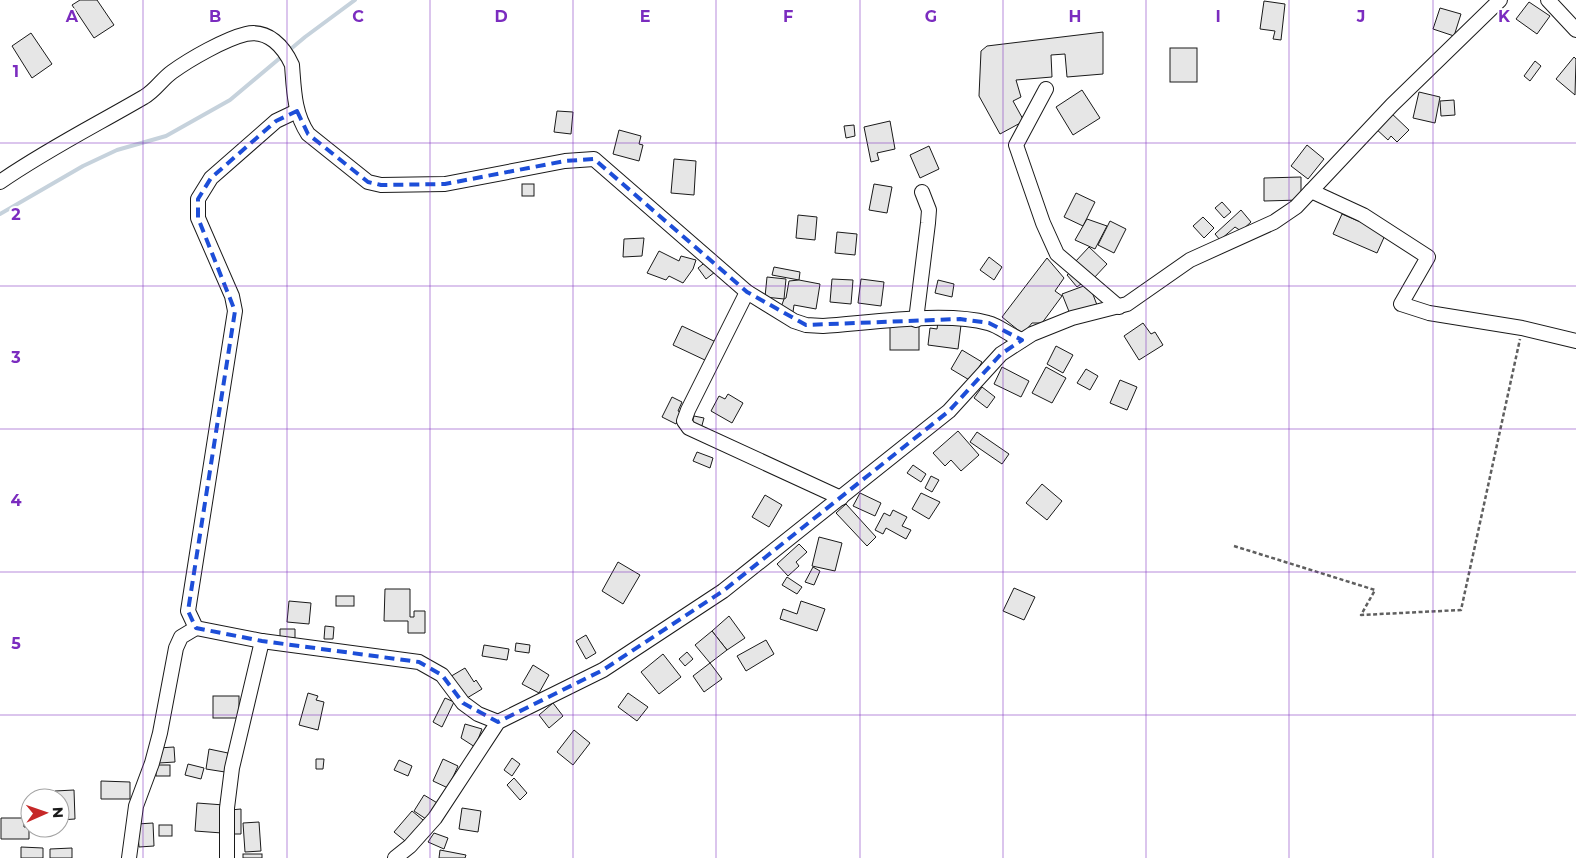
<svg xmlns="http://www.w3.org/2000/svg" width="1576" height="858" font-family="Montserrat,sans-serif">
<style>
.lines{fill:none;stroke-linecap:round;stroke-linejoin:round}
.stream{stroke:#c6d2dc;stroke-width:4}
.building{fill:#e6e6e6;stroke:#1a1a1a}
.minor-casing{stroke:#1a1a1a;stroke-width:16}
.path{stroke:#5f5f5f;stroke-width:2.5;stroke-dasharray:4 2.5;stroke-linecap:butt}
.minor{stroke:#fff;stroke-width:14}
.marked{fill:none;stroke:#1d4ed8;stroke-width:4;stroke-dasharray:10 6;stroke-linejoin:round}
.grid{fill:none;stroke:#7b2cbf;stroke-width:1;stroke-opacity:0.55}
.grid-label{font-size:16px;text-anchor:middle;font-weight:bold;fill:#7b2cbf;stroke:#fff;stroke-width:4;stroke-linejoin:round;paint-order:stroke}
</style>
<rect width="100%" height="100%" fill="#fff"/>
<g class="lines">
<!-- stream -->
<polyline class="stream" points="0,214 83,166 117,150 166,136 230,100 305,37 355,0"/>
</g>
<!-- building -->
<g class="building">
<polygon points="80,0 97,0 114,25 94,38 72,5"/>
<polygon points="1264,1 1285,4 1281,40 1273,39 1275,31 1260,29"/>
<polygon points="1529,2 1550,16 1537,34 1516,19"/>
<polygon points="1440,8 1461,14 1454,36 1433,29"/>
<polygon points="1103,32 1103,74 1067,77 1065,54 1051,55 1052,77 1016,80 1021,97 1013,101 1024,121 1000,134 979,96 981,51 987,46"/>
<polygon points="31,33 52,64 32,78 12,46"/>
<rect x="1170" y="48" width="27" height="34"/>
<polygon points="1574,57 1576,59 1575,95 1556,79"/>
<polygon points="1535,61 1541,66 1530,81 1524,76"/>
<polygon points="1082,90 1100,118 1073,135 1056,107"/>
<polygon points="1419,92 1440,97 1435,123 1413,118"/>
<polygon points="1454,100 1455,115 1441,116 1440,101"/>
<polygon points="557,111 573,112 571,134 554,132"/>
<polygon points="1389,111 1409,130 1397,142 1391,136 1388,140 1374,127"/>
<polygon points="890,121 895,149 877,153 879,160 871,162 864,127"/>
<polygon points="854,125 855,136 846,138 844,126"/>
<polygon points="619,130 641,136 639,144 643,145 639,161 613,154"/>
<polygon points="1307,145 1324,159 1308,179 1291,166"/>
<polygon points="929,146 939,169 920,178 910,155"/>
<polygon points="674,159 696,161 694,195 671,193"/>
<polygon points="1301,177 1301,200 1264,201 1264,178"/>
<rect x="522" y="184" width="12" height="12"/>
<polygon points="874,184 892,187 887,213 869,210"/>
<polygon points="1076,193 1095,202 1083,226 1064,217"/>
<polygon points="1222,202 1231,212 1224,218 1215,208"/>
<polygon points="1241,210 1251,222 1241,231 1235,227 1220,240 1215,234"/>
<polygon points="1342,214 1386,233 1377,253 1333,234"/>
<polygon points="798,215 817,217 815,240 796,238"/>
<polygon points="1203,217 1214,228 1204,238 1193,226"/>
<polygon points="1087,219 1107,226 1095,249 1075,240"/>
<polygon points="1110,221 1126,229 1114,253 1098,245"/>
<polygon points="837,232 857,234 855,255 835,253"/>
<polygon points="644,238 642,256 623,257 624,239"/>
<polygon points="1089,247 1107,264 1093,279 1075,262"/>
<polygon points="659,251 679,261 681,256 696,260 693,269 683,283 669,276 666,280 647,273"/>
<polygon points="989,257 1002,267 994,280 980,270"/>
<polygon points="1047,258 1064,278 1055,291 1062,296 1042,323 1032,323 1023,334 1002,317"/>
<polygon points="707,261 715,272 706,279 698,268"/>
<polygon points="774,267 800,272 799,280 772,275"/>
<polygon points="1074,269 1085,281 1077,287 1067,275"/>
<polygon points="767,277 786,279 784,299 765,297"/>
<polygon points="832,279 853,280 851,304 830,302"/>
<polygon points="861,279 884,282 881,306 858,303"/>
<polygon points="799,280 820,284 816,309 794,305 793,312 780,310 784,299 786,298 789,281"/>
<polygon points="938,280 954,284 952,297 935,293"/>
<polygon points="1089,284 1097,305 1070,314 1062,294"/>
<polygon points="938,322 961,325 958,349 928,345 930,328 937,329"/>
<polygon points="1143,323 1151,334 1155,332 1163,345 1139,360 1124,336"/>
<rect x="890" y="325" width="29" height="25"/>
<polygon points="682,326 716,342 707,361 673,345"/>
<polygon points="1056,346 1073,355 1063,373 1047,364"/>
<polygon points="962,350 982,362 971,381 951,369"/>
<polygon points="1002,367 1029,381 1021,397 994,384"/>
<polygon points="1046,367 1066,378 1052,403 1032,393"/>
<polygon points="1086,369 1098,376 1090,390 1077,383"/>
<polygon points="1120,380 1137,387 1127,410 1110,403"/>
<polygon points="982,387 995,397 987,408 974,398"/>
<polygon points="728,394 743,403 732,423 711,411 719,396 725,399"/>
<polygon points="672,397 682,402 678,411 682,413 676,424 662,417"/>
<polygon points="694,416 704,418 701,429 691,427"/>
<polygon points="958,431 979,455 961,471 951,460 945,466 933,453"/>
<polygon points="977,432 1009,454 1002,464 970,442"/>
<polygon points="697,452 713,458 710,468 693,461"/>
<polygon points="913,465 926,474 921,482 907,473"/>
<polygon points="931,476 939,480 932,492 925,488"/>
<polygon points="1042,484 1062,501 1047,520 1026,503"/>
<polygon points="860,493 881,503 875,516 853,506"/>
<polygon points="921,493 940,502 929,519 912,509"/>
<polygon points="765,495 782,505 769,527 752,517"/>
<polygon points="846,504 876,537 867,546 836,513"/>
<polygon points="893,510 907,517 902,526 911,530 906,539 886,528 883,534 875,530 884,513 890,516"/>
<polygon points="819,537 842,543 835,571 812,566"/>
<polygon points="799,544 807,552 796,562 799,566 788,576 777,564"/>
<polygon points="618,562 640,575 623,604 602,591"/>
<polygon points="813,567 820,571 814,585 805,582"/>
<polygon points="787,577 802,587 797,594 782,585"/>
<polygon points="1014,588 1035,597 1024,620 1003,611"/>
<polygon points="385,589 410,589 410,617 414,617 414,611 425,611 425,633 408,633 408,621 384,621"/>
<rect x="336" y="596" width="18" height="10"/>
<polygon points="289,601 311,603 309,624 287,622"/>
<polygon points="801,601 825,609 817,631 780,619 783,609 797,614"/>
<polygon points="729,616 745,638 727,650 712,631"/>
<polygon points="325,626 334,627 333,639 324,639"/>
<polygon points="280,629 295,629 295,638 280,639"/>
<polygon points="712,631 727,650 710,663 695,645"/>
<polygon points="586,635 596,653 586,659 576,641"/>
<polygon points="766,640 774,654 746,671 737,656"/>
<polygon points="516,643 530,645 529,653 515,651"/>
<polygon points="484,645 509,649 507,660 482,656"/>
<polygon points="687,652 693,659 685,666 679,659"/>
<polygon points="663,654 681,677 659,694 641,672"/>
<polygon points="710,663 722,679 704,692 693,676"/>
<polygon points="533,665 549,675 539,693 522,684"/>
<polygon points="465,668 474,682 476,680 482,689 462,701 448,678"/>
<polygon points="308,693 318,696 316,700 324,702 318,730 299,725"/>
<polygon points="628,693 648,707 637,721 618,707"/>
<rect x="213" y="696" width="26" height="22"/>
<polygon points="445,698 454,702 442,727 433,722"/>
<polygon points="553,703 563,716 549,728 539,715"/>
<polygon points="465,724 482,729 475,747 461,738"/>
<polygon points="574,730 590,743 573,765 557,752"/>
<polygon points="174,747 175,762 159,763 158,748"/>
<polygon points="209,749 228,753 225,772 206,769"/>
<polygon points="512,758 520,764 512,776 504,770"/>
<polygon points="316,759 324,759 323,769 316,769"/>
<polygon points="443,759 458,766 448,788 433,781"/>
<polygon points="399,760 412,766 408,776 394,770"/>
<polygon points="188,764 204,768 201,779 185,775"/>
<rect x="156" y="765" width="14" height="11"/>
<polygon points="514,778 527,793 520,800 507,785"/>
<polygon points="101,781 130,782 130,799 101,799"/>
<polygon points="74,790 75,819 60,820 60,798 55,798 55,791"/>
<polygon points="424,795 439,804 429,821 414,811"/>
<polygon points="197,803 224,805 222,833 195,831"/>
<polygon points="462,808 481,811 478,832 459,829"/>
<polygon points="241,809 241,834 230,834 230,810"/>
<polygon points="412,811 428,824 410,845 394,832"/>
<polygon points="1,818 24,818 24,827 29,827 29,839 1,839"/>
<polygon points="259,822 261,851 245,852 243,823"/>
<polygon points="153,823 154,846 139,847 137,824"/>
<rect x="159" y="825" width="13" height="11"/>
<polygon points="434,833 448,838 444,849 428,842"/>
<polygon points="21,847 43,848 43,858 21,858"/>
<polygon points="72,848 72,858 50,858 50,849"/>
<polygon points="440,850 466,855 465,858 439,858"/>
<rect x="243" y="854" width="19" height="4"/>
</g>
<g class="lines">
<defs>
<g id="minor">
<polyline points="1548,0 1576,30"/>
<polyline points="1046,89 1016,145 1043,223 1057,254 1119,307"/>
<polyline points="297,111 276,121 211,178 198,199 198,218 232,296 235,311 188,611 196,628 262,641 419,662 442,675 463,703 478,714 498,722"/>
<path d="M0,182C46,150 96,125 144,97C155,91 162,79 172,72C190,59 225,39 246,34C268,29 284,47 292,65C294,90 294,113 308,134L368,182L381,185L445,184L565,161L594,159L747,292L794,321L806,325L823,326C869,323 945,311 988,323C1000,326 1010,336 1022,340"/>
<polyline points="1311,191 1363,215 1428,257 1401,304 1429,313 1522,328 1576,341"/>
<polyline points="747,292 688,410 684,421 689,428 841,498"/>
<polyline points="916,320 928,223 929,210 922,192"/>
<polyline points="129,858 136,806 152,763 160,733 176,648 181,637 196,628"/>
<polyline points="227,858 227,808 232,768 262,641"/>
<polyline points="395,858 410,846 435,818 498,722 603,670 723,591 949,411 1001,354 1032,334 1072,318 1127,304 1190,260 1274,222 1296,207 1392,105 1500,0"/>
</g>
</defs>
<!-- minor casing -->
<use href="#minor" class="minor-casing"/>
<!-- path -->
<polyline class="path" points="1234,546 1375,590 1361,615 1461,610 1520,339"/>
<!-- minor -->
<use href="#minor" class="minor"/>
</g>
<!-- marked area -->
<path class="marked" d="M297,111L308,134L368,182L381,185L445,184L565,161L594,159L747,292L806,325L960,319L989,323L1022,340L1001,354L949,411L723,591L603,670L498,722L463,703L442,675L419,662L262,641L196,628L188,611L235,311L198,218V199L211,178L276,121Z"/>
<!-- grid -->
<path class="grid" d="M143,0V858M287,0V858M430,0V858M573,0V858M716,0V858M860,0V858M1003,0V858M1146,0V858M1289,0V858M1433,0V858M0,143H1576M0,286H1576M0,429H1576M0,572H1576M0,715H1576"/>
<g class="grid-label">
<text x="72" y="22">A</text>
<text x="215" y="22">B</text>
<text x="358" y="22">C</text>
<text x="501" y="22">D</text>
<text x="645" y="22">E</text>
<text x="788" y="22">F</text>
<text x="931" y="22">G</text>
<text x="1075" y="22">H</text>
<text x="1218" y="22">I</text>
<text x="1361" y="22">J</text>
<text x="1504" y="22">K</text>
<text x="16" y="77">1</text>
<text x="16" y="220">2</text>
<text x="16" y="363">3</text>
<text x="16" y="506">4</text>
<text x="16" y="649">5</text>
</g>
<!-- north arrow -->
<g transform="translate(45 813) rotate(88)"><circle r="24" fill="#ffffff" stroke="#a3a3a3"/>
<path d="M0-4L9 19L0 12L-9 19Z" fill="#c62828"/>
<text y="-8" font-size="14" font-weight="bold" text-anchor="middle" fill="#1a1a1a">N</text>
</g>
</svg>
